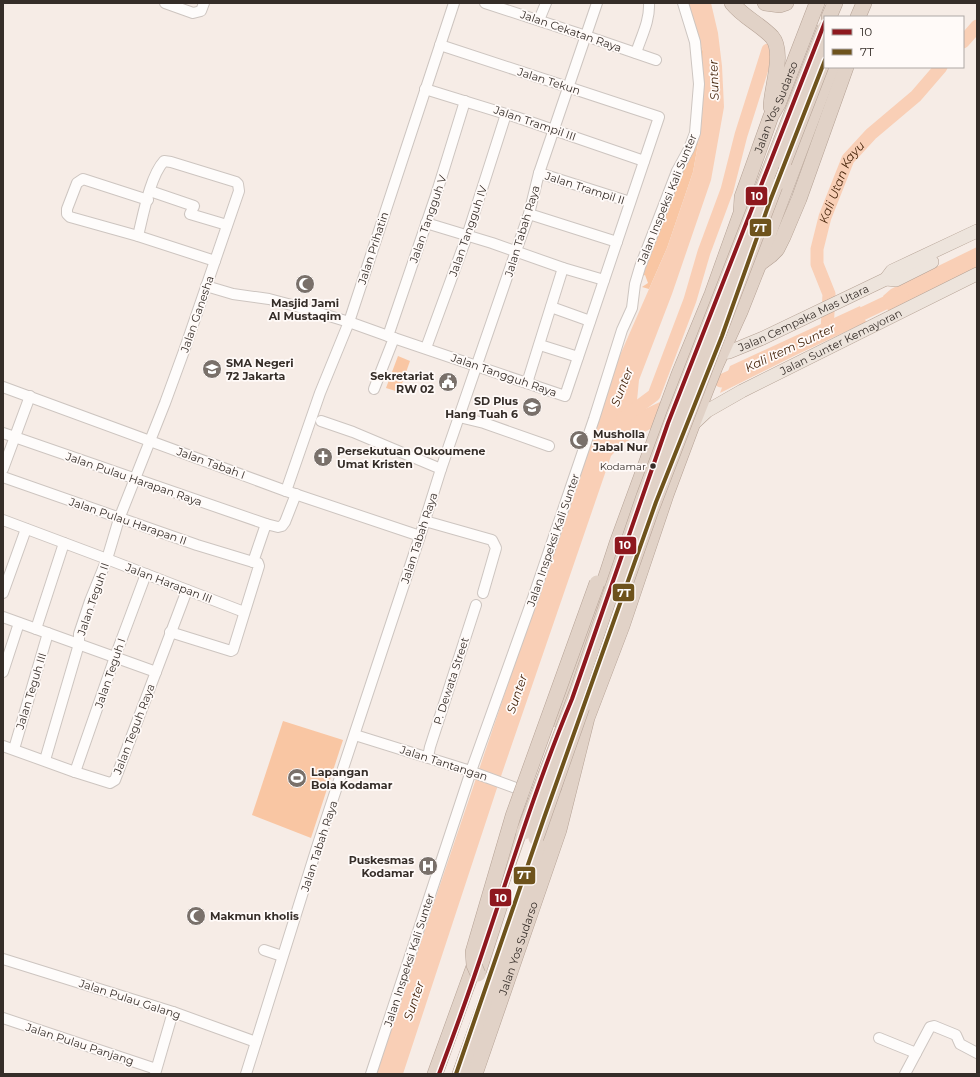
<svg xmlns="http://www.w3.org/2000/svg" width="980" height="1077" font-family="Montserrat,sans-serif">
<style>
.green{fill:#f9c6a3}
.water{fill:#f9cfb6}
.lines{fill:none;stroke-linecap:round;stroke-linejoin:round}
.river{stroke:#f9cfb6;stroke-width:13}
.minor-casing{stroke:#cdc5c0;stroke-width:12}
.major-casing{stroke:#b5a295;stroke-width:14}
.highway-casing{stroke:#b5a295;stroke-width:16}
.minor{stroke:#fefcfb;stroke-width:10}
.major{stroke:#ede4dc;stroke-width:13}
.highway{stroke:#e1d2c7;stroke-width:15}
.highway-bridge-casing{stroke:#b5a295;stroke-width:16;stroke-linecap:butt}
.highway-bridge{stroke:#e1d2c7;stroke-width:15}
.bus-1-casing{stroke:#fffaf8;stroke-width:7}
.bus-2-casing{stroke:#fffaf8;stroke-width:7}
.bus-1{stroke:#8e181e;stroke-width:4}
.bus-2{stroke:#6e531c;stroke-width:4}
.bus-dot{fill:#352d28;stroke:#fffaf8;stroke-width:1.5}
.labels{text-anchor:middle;stroke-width:3.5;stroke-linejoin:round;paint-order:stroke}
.bus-label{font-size:10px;fill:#352d28;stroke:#fffaf8;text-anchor:end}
.street-label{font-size:11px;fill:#352d28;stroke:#fffaf8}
.poi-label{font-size:11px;font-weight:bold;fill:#352d28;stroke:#fffaf8;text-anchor:start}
.water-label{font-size:12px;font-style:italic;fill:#411f05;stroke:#fffaf8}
.line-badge{stroke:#fffaf8;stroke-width:1.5}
.badge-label{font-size:11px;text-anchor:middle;font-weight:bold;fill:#fff}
</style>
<rect width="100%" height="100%" fill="#f6ece6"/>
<!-- green -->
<g class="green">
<polygon points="692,18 703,51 702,122 693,172 667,248 649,289 642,287 648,283 645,275 637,278 689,149 698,101"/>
<polygon points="398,356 410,361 399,392 386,388"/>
<polygon points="283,721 343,740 311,838 252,815"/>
</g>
<!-- water -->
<g class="water">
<polygon points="686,3 711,3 718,33 722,66 724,107 711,180 672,294 639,380 636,411 643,410 662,401 654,427 622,444 611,456 499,782 403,1074 376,1074 617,362 667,248 693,172 702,122 703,51"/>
<polygon points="977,247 977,267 888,311 883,296 891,289"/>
<polygon points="860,306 866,322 798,354 720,393 730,366"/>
</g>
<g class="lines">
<!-- river -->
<g class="river">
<polyline points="963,42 977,26"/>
<polyline points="847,321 902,295"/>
<path id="s1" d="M827,331L829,294L817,264V249L825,217L848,159L871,134L916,96L941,67"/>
<polyline points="721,381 741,372"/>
<polyline points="623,418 654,395 690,300 704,252 727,190 741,135 768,50"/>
</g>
<defs>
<g id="minor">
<polyline points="165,3 193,13 201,11 204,3"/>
<polyline points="485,3 586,36 656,60"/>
<polyline points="539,20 546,3"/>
<path d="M636,53C641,37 650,21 649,3"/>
<polyline points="425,89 516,117 644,161"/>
<polyline points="539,173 630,202"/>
<polyline points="150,191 194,206 190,214 227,225"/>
<polyline points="148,200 83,179 77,183 67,209 67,214 70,217 138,236 215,261"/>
<polyline points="529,214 617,242"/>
<polyline points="426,223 492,243 563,268 604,280"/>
<polyline points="206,286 233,294 269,299 303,308 349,322 388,336 565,396 659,117 440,45"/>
<polyline points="551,307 590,321"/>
<polyline points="388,336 436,195 465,101"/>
<polyline points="540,345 578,357"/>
<polyline points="426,348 467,236 506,114"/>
<polyline points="527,383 563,268"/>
<polyline points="3,387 286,491 420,536"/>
<polyline points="374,389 394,338"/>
<polyline points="459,417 484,423 549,446"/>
<polyline points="321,421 353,432 441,469"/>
<polyline points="3,433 266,524"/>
<polyline points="3,469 30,396"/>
<polyline points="3,477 197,545 253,562"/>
<polyline points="286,491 320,393 349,322 454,3"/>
<polyline points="3,520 107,559 244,612"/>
<polyline points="425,521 492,540 496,548 483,593"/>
<polyline points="3,593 26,529"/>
<polyline points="3,617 156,672"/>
<polyline points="36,629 64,543"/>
<polyline points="170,632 231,651 233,650 259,566 258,563 253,562 266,524 278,527 282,526 285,522 296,494"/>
<polyline points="3,672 19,623"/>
<polyline points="355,735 464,769 532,794"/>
<polyline points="3,746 75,772 110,783 115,780 187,590"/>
<polyline points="14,749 48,633"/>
<polyline points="428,757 430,747 476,605"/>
<path d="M45,760L79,644V634L90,601L107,559L119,519L165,403L184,351L239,191L238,184L236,182L171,162L164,161C150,176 143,216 138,236"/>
<polyline points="75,772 115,657 146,574"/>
<polyline points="264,950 282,956"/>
<polyline points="3,959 173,1012 256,1042"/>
<polyline points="3,1018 156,1069"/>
<polyline points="879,1038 916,1053"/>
<polyline points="155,1074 173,1012"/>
<polyline points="246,1074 318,844 420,536 441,469 516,251 529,214 539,173 597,3"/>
<polyline points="371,1074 471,771 534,595 594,419 622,330 632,308 635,284 640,267 677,171 689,149 695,133 699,84 695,42 683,3"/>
<polyline points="905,1074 930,1027 934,1026 956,1035 960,1044 977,1053"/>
</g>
<g id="major">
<polyline points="886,279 896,280 932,262"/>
<path id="s2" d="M721,353L729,352L763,338L886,279L892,271L977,231"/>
<path id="s3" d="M693,424L707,411L742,391L977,274"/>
</g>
<g id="highway">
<path d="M732,3C743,17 760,24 772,37C785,52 771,89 771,107"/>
<polyline points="765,3 780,5 786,3"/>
<polyline points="829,17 835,3"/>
<polyline points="858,17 864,3"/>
<polyline points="759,264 771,255 777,249 783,237 799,199 846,67"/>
<path id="s4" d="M559,720L617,543L679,374L712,294L741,213L742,197L771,116L778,104L817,3"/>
<polyline points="492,910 524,818"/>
<polyline points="479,970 501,902"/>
<polyline points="435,1074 477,958"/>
<polyline points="460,1074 558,799"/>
<path id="s5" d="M475,1074L559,830L587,718L622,626L666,495L691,428L715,367L740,312L759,264L765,243L831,67"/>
</g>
</defs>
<!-- minor casing -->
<use href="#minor" class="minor-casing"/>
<!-- major casing -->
<use href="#major" class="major-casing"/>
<!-- highway casing -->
<use href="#highway" class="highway-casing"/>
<!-- minor -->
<use href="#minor" class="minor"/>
<!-- major -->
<use href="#major" class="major"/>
<!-- highway -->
<use href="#highway" class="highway"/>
<defs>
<g id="highway-bridge">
<polyline points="784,162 825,56"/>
<polyline points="621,596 650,513 775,186"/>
<polyline points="524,832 577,692 644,496 674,415 825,28"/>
<polyline points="536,838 582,707"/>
<polyline points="478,974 474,965 473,952 513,816 597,583"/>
</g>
</defs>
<!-- highway-bridge casing -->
<use href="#highway-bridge" class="highway-bridge-casing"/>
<!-- highway-bridge -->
<use href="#highway-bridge" class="highway-bridge"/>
<defs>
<path id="bus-1" d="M439,1074C451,1042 463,1009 474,977C506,884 534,790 572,699L668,423L825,22"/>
<polyline id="bus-2" points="456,1074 544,818 656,502 722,336 770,201 825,60"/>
</defs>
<!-- bus-1 casing -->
<use href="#bus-1" class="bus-1-casing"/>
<!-- bus-2 casing -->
<use href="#bus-2" class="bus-2-casing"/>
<!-- bus-1 -->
<use href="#bus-1" class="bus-1"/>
<!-- bus-2 -->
<use href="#bus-2" class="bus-2"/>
</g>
<!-- icons -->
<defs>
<symbol id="mosque-disc" viewBox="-11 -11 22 22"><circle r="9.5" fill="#79706a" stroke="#fffaf8"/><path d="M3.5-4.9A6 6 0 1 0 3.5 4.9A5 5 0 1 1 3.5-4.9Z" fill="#fff"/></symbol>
<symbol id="school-disc" viewBox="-11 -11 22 22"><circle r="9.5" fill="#79706a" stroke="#fffaf8"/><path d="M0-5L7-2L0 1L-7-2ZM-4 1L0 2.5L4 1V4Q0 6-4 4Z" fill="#fff"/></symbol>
<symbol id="civic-disc" viewBox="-11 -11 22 22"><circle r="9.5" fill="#79706a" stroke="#fffaf8"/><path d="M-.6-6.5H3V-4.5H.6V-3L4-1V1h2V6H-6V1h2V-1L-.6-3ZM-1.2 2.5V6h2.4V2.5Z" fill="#fff"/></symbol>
<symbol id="church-disc" viewBox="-11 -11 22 22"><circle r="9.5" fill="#79706a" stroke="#fffaf8"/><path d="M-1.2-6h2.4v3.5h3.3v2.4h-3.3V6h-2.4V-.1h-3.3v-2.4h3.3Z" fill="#fff"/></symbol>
<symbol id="stadium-disc" viewBox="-11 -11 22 22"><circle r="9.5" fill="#79706a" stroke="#fffaf8"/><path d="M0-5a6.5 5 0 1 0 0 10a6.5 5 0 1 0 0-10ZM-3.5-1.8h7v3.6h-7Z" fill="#fff"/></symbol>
<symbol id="hospital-disc" viewBox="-11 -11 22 22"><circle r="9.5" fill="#79706a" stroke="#fffaf8"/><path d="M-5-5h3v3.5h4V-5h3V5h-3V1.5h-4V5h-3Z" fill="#fff"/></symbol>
</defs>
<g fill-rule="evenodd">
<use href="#mosque-disc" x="294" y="273" width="22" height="22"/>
<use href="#school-disc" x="201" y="358" width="22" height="22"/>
<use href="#civic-disc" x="437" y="371" width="22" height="22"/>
<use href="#school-disc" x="521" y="396" width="22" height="22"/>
<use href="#mosque-disc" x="568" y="429" width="22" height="22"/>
<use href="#church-disc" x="312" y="446" width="22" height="22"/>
<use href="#stadium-disc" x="286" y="767" width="22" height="22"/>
<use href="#hospital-disc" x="417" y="855" width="22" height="22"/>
<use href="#mosque-disc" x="185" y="905" width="22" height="22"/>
</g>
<!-- markers -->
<circle class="bus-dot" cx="653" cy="466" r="3.5"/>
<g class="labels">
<!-- bus labels -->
<g class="bus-label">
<text x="646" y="470">Kodamar</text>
</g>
<!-- street labels -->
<g class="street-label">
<text transform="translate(571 31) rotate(19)" y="4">Jalan Cekatan Raya</text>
<text transform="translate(549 81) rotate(18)" y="4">Jalan Tekun</text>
<text dy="4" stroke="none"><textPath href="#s4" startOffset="651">Jalan Yos Sudarso</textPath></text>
<text transform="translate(535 123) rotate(19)" y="4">Jalan Trampil III</text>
<text transform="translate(585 188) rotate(18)" y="4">Jalan Trampil II</text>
<text transform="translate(667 199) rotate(-68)" y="4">Jalan Inspeksi Kali Sunter</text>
<text transform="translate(428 219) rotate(-71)" y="4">Jalan Tangguh V</text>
<text transform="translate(468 231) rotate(-71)" y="4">Jalan Tangguh IV</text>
<text transform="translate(522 231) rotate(-73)" y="4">Jalan Tabah Raya</text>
<text transform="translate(373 248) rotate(-72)" y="4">Jalan Prihatin</text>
<text transform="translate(197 314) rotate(-71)" y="4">Jalan Ganesha</text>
<text dy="4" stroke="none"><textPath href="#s2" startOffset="90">Jalan Cempaka Mas Utara</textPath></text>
<text dy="4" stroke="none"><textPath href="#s3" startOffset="170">Jalan Sunter Kemayoran</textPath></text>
<text transform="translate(504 375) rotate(19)" y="4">Jalan Tangguh Raya</text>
<text transform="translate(211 463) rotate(20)" y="4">Jalan Tabah I</text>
<text transform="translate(134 479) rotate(19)" y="4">Jalan Pulau Harapan Raya</text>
<text transform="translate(128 521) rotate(19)" y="4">Jalan Pulau Harapan II</text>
<text transform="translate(419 538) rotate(-72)" y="4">Jalan Tabah Raya</text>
<text transform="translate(553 540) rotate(-71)" y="4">Jalan Inspeksi Kali Sunter</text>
<text transform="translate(169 583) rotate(21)" y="4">Jalan Harapan III</text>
<text transform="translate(93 599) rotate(-71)" y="4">Jalan Teguh II</text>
<text transform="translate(110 673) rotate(-71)" y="4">Jalan Teguh I</text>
<text transform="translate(451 681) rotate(-72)" y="4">P. Dewata Street</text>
<text transform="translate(31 691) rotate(-73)" y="4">Jalan Teguh III</text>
<text transform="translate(134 729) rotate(-69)" y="4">Jalan Teguh Raya</text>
<text transform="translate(444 763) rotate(18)" y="4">Jalan Tantangan</text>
<text transform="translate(319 846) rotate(-72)" y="4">Jalan Tabah Raya</text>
<text dy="4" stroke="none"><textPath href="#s5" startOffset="133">Jalan Yos Sudarso</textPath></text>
<text transform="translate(409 960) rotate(-72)" y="4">Jalan Inspeksi Kali Sunter</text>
<text transform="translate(130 999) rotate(18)" y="4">Jalan Pulau Galang</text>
<text transform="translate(80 1044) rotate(18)" y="4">Jalan Pulau Panjang</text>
</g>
<!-- poi labels -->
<g class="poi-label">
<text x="305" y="307" text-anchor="middle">Masjid Jami<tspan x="305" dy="13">Al Mustaqim</tspan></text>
<text x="226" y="367">SMA Negeri<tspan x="226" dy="13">72 Jakarta</tspan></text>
<text x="434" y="380" text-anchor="end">Sekretariat<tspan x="434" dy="13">RW 02</tspan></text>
<text x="518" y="405" text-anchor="end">SD Plus<tspan x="518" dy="13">Hang Tuah 6</tspan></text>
<text x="593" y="438">Musholla<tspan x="593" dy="13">Jabal Nur</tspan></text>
<text x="337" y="455">Persekutuan Oukoumene<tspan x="337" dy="13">Umat Kristen</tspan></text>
<text x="311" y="776">Lapangan<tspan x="311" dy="13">Bola Kodamar</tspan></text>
<text x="414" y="864" text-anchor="end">Puskesmas<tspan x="414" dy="13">Kodamar</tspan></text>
<text x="210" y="920">Makmun kholis</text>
</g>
<!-- water labels -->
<g class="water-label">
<text transform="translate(714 80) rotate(-92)" y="4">Sunter</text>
<text dy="4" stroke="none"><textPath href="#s1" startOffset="156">Kali Utan Kayu</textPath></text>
<text transform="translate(790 348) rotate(-25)" y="4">Kali Item Sunter</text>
<text transform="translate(622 387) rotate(-68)" y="4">Sunter</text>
<text transform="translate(517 694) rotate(-71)" y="4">Sunter</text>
<text transform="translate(414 1001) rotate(-71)" y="4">Sunter</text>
</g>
</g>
<g class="line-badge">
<rect x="745" y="186" width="23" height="20" rx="4" fill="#8e181e"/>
<rect x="749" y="218" width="23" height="19" rx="4" fill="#6e531c"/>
<rect x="614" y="536" width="23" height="19" rx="4" fill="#8e181e"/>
<rect x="612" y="583" width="23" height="19" rx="4" fill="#6e531c"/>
<rect x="513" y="866" width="23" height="19" rx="4" fill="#6e531c"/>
<rect x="489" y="888" width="23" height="19" rx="4" fill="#8e181e"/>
</g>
<g class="badge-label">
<text x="757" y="200">10</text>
<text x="760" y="232">7T</text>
<text x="625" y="549">10</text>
<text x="624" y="597">7T</text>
<text x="524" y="879">7T</text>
<text x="501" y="902">10</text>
</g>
<!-- border -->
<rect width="980" height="1077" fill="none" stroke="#352d28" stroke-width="8"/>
<!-- legend -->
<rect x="824" y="16" width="140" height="52" fill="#fffaf8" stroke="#aea8a5"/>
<rect x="832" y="29" width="20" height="6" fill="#8e181e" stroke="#aea8a5"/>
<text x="860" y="36" font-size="12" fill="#352d28">10</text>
<rect x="832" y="49" width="20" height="6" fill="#6e531c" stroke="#aea8a5"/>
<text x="860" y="56" font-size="12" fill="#352d28">7T</text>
</svg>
